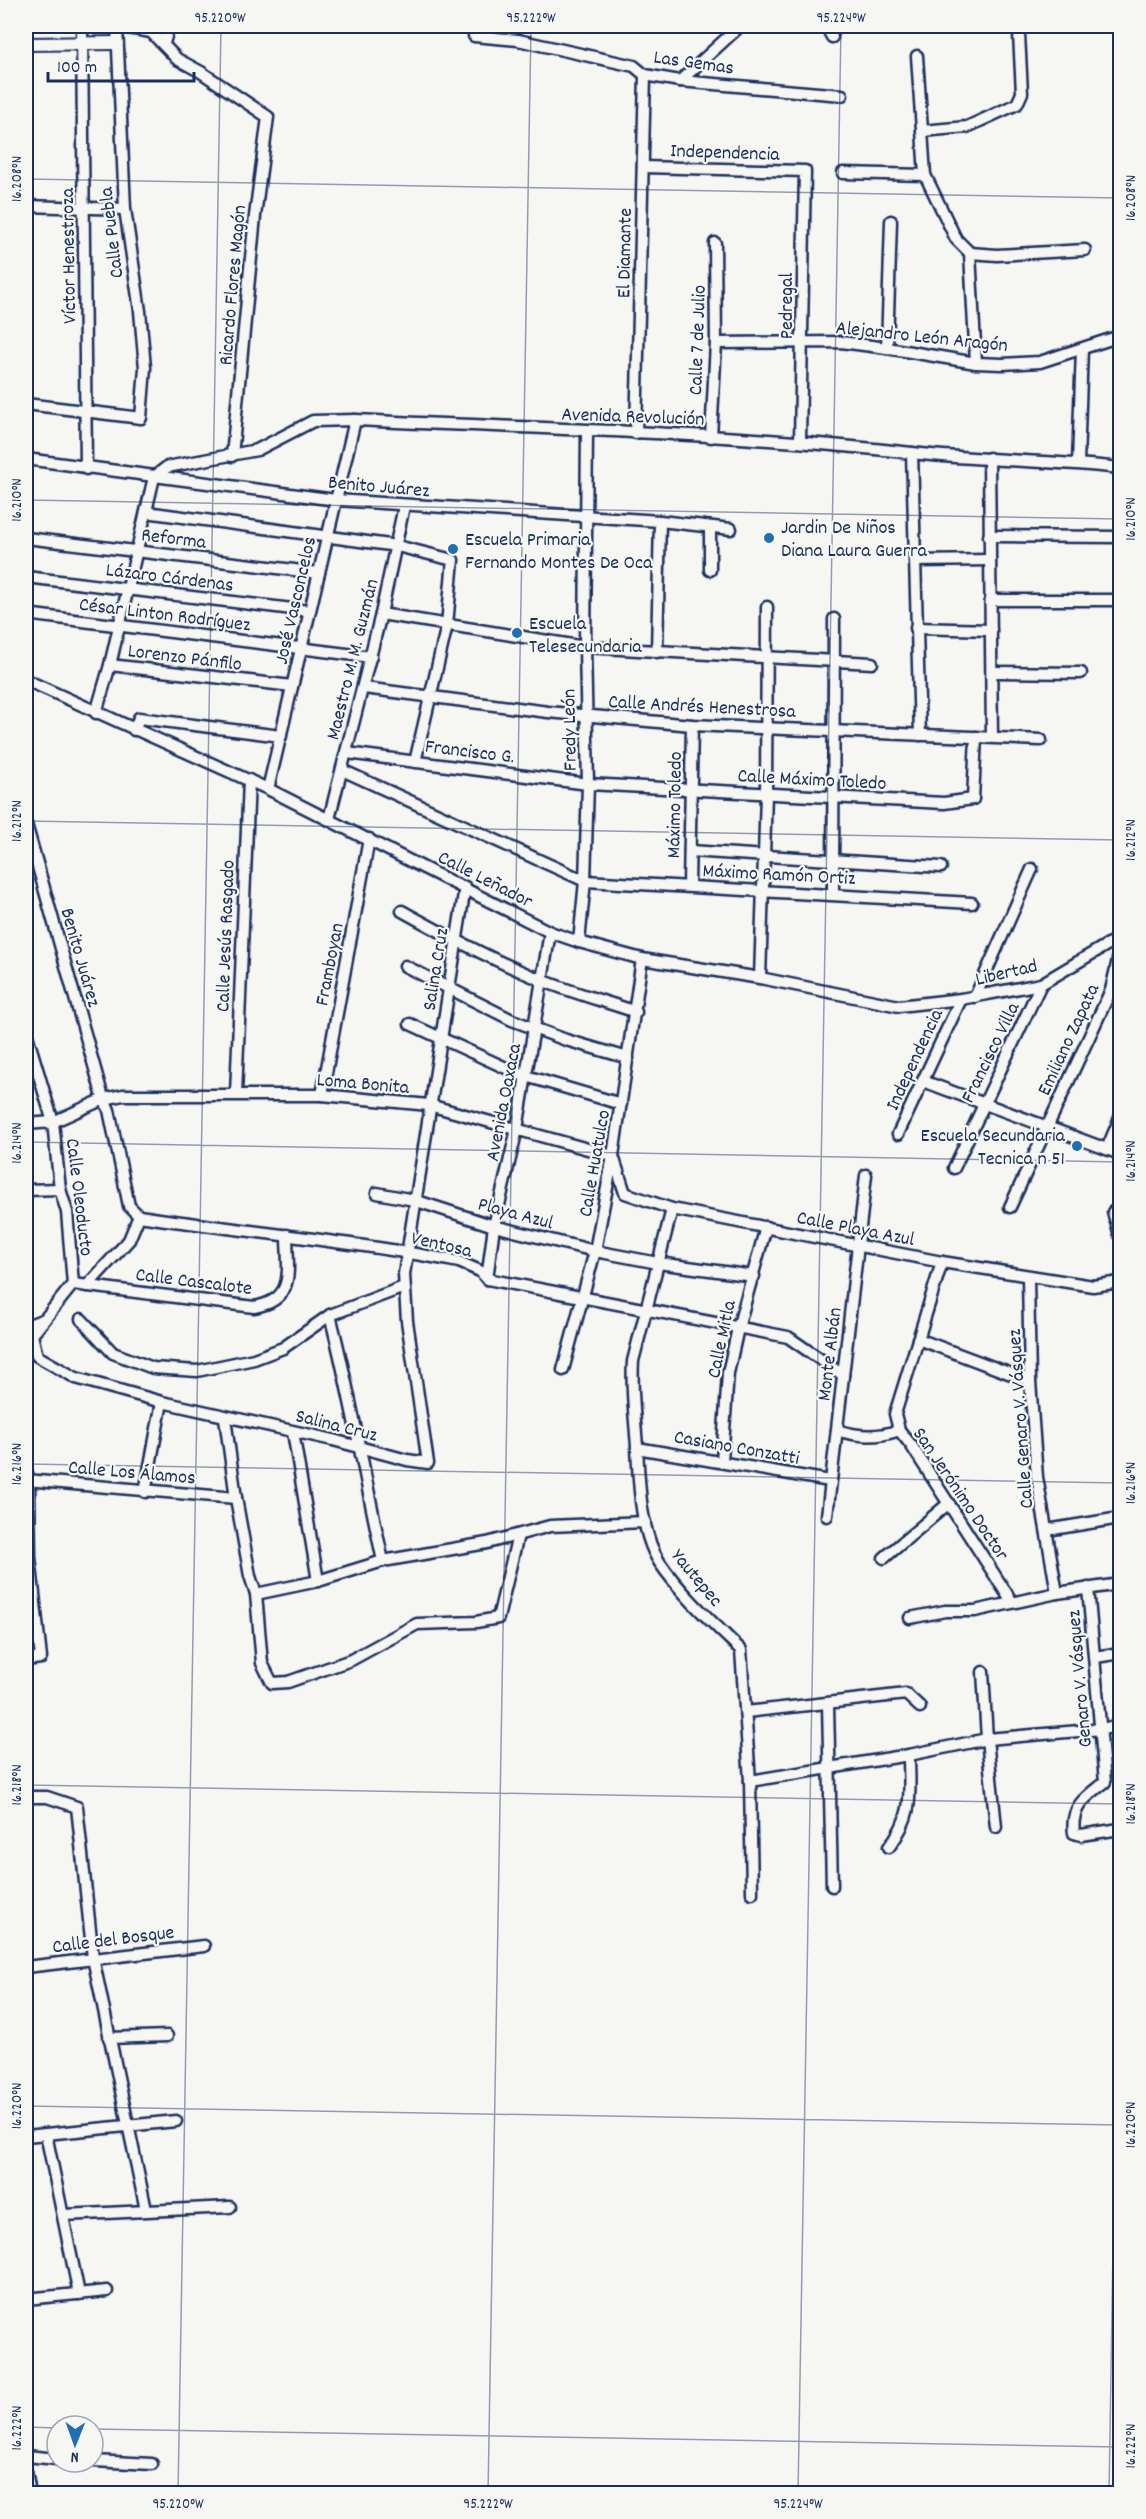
<svg xmlns="http://www.w3.org/2000/svg" width="1146" height="2519" font-family="Dekko,sans-serif">
<style>
.lines{fill:none;stroke-linecap:round;stroke-linejoin:round}
.minor-casing{stroke:#1b2f5e;stroke-width:15}
.tertiary-casing{stroke:#1b2f5e;stroke-width:16}
.minor{stroke:#f6f6f2;stroke-width:10}
.tertiary{stroke:#f6f6f2;stroke-width:12}
.ticks{fill:none;stroke:#1b2f5e;stroke-width:1.5;stroke-opacity:0.45}
.poi-dot{fill:#1f6fb2;stroke:#f6f6f2;stroke-width:2}
.labels{text-anchor:middle;stroke-width:4.5;stroke-linejoin:round;paint-order:stroke}
.street-label{font-size:20px;fill:#1b2f5e;stroke:#f6f6f2}
.poi-label{font-size:20px;fill:#1b2f5e;stroke:#f6f6f2;text-anchor:start}
.neatline{fill:none;stroke:#1b2f5e;stroke-width:2}
.ticks-label{font-size:15px;text-anchor:middle;fill:#1b2f5e}
</style>
<rect width="100%" height="100%" fill="#f6f6f2"/>
<filter id="ink" filterUnits="userSpaceOnUse"><feTurbulence type="fractalNoise" baseFrequency=".0167" numOctaves="2"/><feDisplacementMap in="SourceGraphic" scale="12" xChannelSelector="R" yChannelSelector="G"/><feConvolveMatrix kernelMatrix="1 2 1 2 8 2 1 2 1" color-interpolation-filters="sRGB"/></filter>
<g filter="url(#ink)">
<g class="lines">
<defs>
<g id="minor">
<polyline points="82,26 86,469"/>
<polyline points="117,26 151,32 177,59 201,72 268,117 255,216 232,456"/>
<polyline points="826,26 832,37"/>
<polyline points="474,36 518,40 634,66 645,75 680,81 842,95"/>
<polyline points="164,43 169,26"/>
<polyline points="917,56 925,175 956,239 970,253 976,363"/>
<polyline points="680,81 740,26"/>
<polyline points="922,131 967,127 1017,104 1022,93 1019,34"/>
<polyline points="643,167 805,171 800,441"/>
<polyline points="843,173 925,175"/>
<polyline points="26,206 125,209"/>
<polyline points="970,253 997,255 1085,250"/>
<polyline points="716,343 841,342 887,348 976,363 1002,364 1040,362 1120,336"/>
<polyline points="887,348 891,221"/>
<polyline points="26,404 141,418 145,368 140,311 125,209 117,26"/>
<polyline points="636,433 645,75"/>
<polyline points="711,437 716,343 715,243"/>
<polyline points="912,453 920,735"/>
<polyline points="989,458 992,737"/>
<polyline points="26,459 336,500 660,521 731,529"/>
<polyline points="1078,463 1082,349"/>
<path d="M154,477L167,467L257,450L313,421L355,420C540,429 727,432 912,453C981,461 1051,460 1120,468"/>
<polyline points="146,512 397,546 453,560 447,625 415,762"/>
<polyline points="710,527 710,570"/>
<polyline points="989,536 1120,537"/>
<polyline points="26,538 319,573"/>
<polyline points="916,561 990,560"/>
<polyline points="26,577 309,611"/>
<polyline points="991,600 1120,600"/>
<polyline points="26,614 371,657"/>
<polyline points="381,614 585,647 872,663"/>
<polyline points="916,628 991,630"/>
<polyline points="657,652 660,521"/>
<polyline points="110,665 292,686"/>
<polyline points="992,672 1081,673"/>
<polyline points="26,680 268,789 550,932 579,942 642,959 760,978 899,1006 961,999 1041,984 1120,937"/>
<polyline points="364,688 548,712 692,725 1041,740"/>
<polyline points="96,713 110,665 154,477"/>
<polyline points="134,730 139,718 281,736"/>
<polyline points="347,753 588,784 944,803 973,799 976,737"/>
<polyline points="342,770 585,881 972,903"/>
<polyline points="268,789 355,420"/>
<polyline points="329,819 381,614 404,506"/>
<path d="M26,824L102,1094L109,1110L129,1206L139,1216C246,1232 353,1241 459,1262L480,1271L487,1279L788,1337L843,1375"/>
<polyline points="690,851 941,867"/>
<polyline points="689,886 692,725"/>
<polyline points="833,894 834,619"/>
<path d="M402,911C447,936 492,960 539,979C570,992 604,1001 636,1012"/>
<polyline points="579,942 585,881 588,784 585,647 587,431"/>
<polyline points="405,966 512,1020 566,1040 628,1058"/>
<polyline points="760,978 766,794 767,607"/>
<polyline points="975,997 1032,869"/>
<polyline points="410,1024 519,1074 621,1104"/>
<polyline points="26,1032 53,1122 60,1189 67,1212 73,1284 32,1335 37,1356 76,1378 162,1402 333,1440 407,1460 428,1463 407,1321 404,1274 465,887"/>
<polyline points="923,1081 1120,1154"/>
<polyline points="236,1094 249,780"/>
<polyline points="322,1095 369,839"/>
<polyline points="26,1124 53,1122 104,1099 123,1095 322,1095 429,1105 613,1156 625,1193 672,1209 942,1262 1093,1286 1120,1282"/>
<polyline points="898,1134 961,999"/>
<polyline points="1107,1149 1120,1118"/>
<polyline points="954,1168 1041,984"/>
<polyline points="26,1190 60,1189"/>
<polyline points="377,1193 414,1200 494,1226 595,1251 658,1263 754,1276"/>
<polyline points="1010,1207 1111,990 1120,951"/>
<path d="M672,1209L633,1361C631,1390 635,1418 637,1447C639,1482 640,1533 660,1563C682,1595 713,1623 741,1650L750,1781L752,1893"/>
<polyline points="1113,1212 1120,1235"/>
<polyline points="942,1262 895,1414 899,1430 911,1445 1012,1602"/>
<polyline points="1028,1277 1030,1381 1037,1477 1057,1593"/>
<polyline points="487,1279 494,1226 517,1129 550,932"/>
<path d="M73,1284L254,1307C297,1300 287,1269 287,1235"/>
<polyline points="87,1286 129,1240 139,1216"/>
<path d="M330,1315C351,1396 365,1479 383,1561"/>
<polyline points="81,1319 113,1353 153,1368 197,1371 254,1359 283,1348 330,1315 404,1287"/>
<polyline points="26,1326 45,1319"/>
<polyline points="918,1339 1030,1381"/>
<polyline points="563,1370 595,1251 613,1156 642,959"/>
<polyline points="225,1418 236,1498 250,1576 256,1594 262,1663 272,1683 288,1682 351,1660 417,1624 476,1622 498,1618 518,1535"/>
<path d="M837,1430C858,1437 878,1438 899,1430"/>
<polyline points="293,1432 318,1581"/>
<polyline points="637,1448 830,1481"/>
<polyline points="722,1461 728,1373 738,1328 766,1227"/>
<polyline points="26,1471 29,1479 30,1557 41,1658 26,1660"/>
<polyline points="26,1480 236,1498"/>
<polyline points="145,1492 162,1402"/>
<polyline points="827,1516 866,1175"/>
<polyline points="1047,1530 1120,1518"/>
<polyline points="884,1558 949,1503"/>
<path d="M1088,1588L1105,1782C1087,1796 1070,1806 1074,1833L1081,1835L1120,1829"/>
<polyline points="256,1594 318,1581 383,1561 487,1543 550,1526 645,1522"/>
<polyline points="910,1618 945,1611 975,1611 1057,1593 1120,1584"/>
<polyline points="1096,1657 1120,1653"/>
<polyline points="983,1672 987,1739 996,1827"/>
<polyline points="828,1704 832,1886"/>
<polyline points="746,1712 906,1694 920,1707"/>
<polyline points="750,1781 909,1755 987,1739 1102,1729 1120,1725"/>
<polyline points="26,1797 47,1797 77,1807 93,1958 146,2210"/>
<path d="M889,1847C915,1813 909,1795 909,1755"/>
<polyline points="26,1967 204,1946"/>
<polyline points="109,2038 167,2036"/>
<polyline points="46,2134 79,2294"/>
<polyline points="26,2136 176,2121"/>
<polyline points="64,2215 230,2207"/>
<polyline points="26,2299 107,2291"/>
<polyline points="26,2456 57,2459"/>
<polyline points="93,2461 152,2464"/>
<polyline points="26,2471 30,2494"/>
</g>
<polyline id="tertiary" points="26,44 117,43"/>
</defs>
<!-- minor casing -->
<use href="#minor" class="minor-casing"/>
<!-- tertiary casing -->
<use href="#tertiary" class="tertiary-casing"/>
<!-- minor -->
<use href="#minor" class="minor"/>
<!-- tertiary -->
<use href="#tertiary" class="tertiary"/>
</g>
</g>
<!-- ticks -->
<path class="ticks" d="M26,179L1120,198M26,500L1120,519M26,821L1120,840M26,1142L1120,1162M26,1464L1120,1483M26,1785L1120,1804M26,2106L1120,2125M26,2427L57,2428M93,2429L1120,2447M178,2494L221,26M488,2494L531,26M798,2494L841,26M1109,2494L1120,1816"/>
<!-- markers -->
<g class="poi-dot">
<circle cx="769" cy="538" r="6"/>
<circle cx="453" cy="549" r="6"/>
<circle cx="517" cy="633" r="6"/>
<circle cx="1077" cy="1146" r="6"/>
</g>
<g class="labels">
<!-- street labels -->
<g class="street-label">
<text transform="translate(694 61) rotate(8)" y="7">Las Gemas</text>
<text transform="translate(725 151) rotate(2)" y="7">Independencia</text>
<text transform="translate(110 233) rotate(-97)" y="7">Calle Puebla</text>
<text transform="translate(623 253) rotate(-89)" y="7">El Diamante</text>
<text transform="translate(67 256) rotate(-91)" y="7">Víctor Henestroza</text>
<text transform="translate(231 285) rotate(-85)" y="7">Ricardo Flores Magón</text>
<text transform="translate(785 306) rotate(-90)" y="7">Pedregal</text>
<text transform="translate(922 335) rotate(6)" y="7">Alejandro León Aragón</text>
<text transform="translate(696 340) rotate(-88)" y="7">Calle 7 de Julio</text>
<text transform="translate(633 415) rotate(2)" y="7">Avenida Revolución</text>
<text transform="translate(379 485) rotate(5)" y="7">Benito Juárez</text>
<text transform="translate(174 537) rotate(7)" y="7">Reforma</text>
<text transform="translate(170 576) rotate(7)" y="7">Lázaro Cárdenas</text>
<text transform="translate(294 600) rotate(-77)" y="7">José Vasconcelos</text>
<text transform="translate(165 613) rotate(7)" y="7">César Linton Rodríguez</text>
<text transform="translate(185 656) rotate(7)" y="7">Lorenzo Pánfilo</text>
<text transform="translate(351 659) rotate(-76)" y="7">Maestro M. M. Guzmán</text>
<text transform="translate(702 705) rotate(3)" y="7">Calle Andrés Henestrosa</text>
<text transform="translate(568 730) rotate(-91)" y="7">Fredy León</text>
<text transform="translate(470 750) rotate(7)" y="7">Francisco G.</text>
<text transform="translate(812 778) rotate(3)" y="7">Calle Máximo Toledo</text>
<text transform="translate(673 805) rotate(-89)" y="7">Máximo Toledo</text>
<text transform="translate(779 873) rotate(3)" y="7">Máximo Ramón Ortiz</text>
<text transform="translate(486 878) rotate(27)" y="7">Calle Leñador</text>
<text transform="translate(224 936) rotate(-88)" y="7">Calle Jesús Rasgado</text>
<text transform="translate(82 957) rotate(74)" y="7">Benito Juárez</text>
<text transform="translate(328 964) rotate(-79)" y="7">Framboyan</text>
<text transform="translate(434 969) rotate(-81)" y="7">Salina Cruz</text>
<text transform="translate(1006 971) rotate(-13)" y="7">Libertad</text>
<text transform="translate(1067 1039) rotate(-65)" y="7">Emiliano Zapata</text>
<text transform="translate(989 1052) rotate(-64)" y="7">Francisco Villa</text>
<text transform="translate(913 1059) rotate(-65)" y="7">Independencia</text>
<text transform="translate(363 1082) rotate(5)" y="7">Loma Bonita</text>
<text transform="translate(502 1102) rotate(-79)" y="7">Avenida Oaxaca</text>
<text transform="translate(593 1163) rotate(-80)" y="7">Calle Huatulco</text>
<text transform="translate(81 1197) rotate(83)" y="7">Calle Oleoducto</text>
<text transform="translate(516 1212) rotate(15)" y="7">Playa Azul</text>
<text transform="translate(856 1227) rotate(11)" y="7">Calle Playa Azul</text>
<text transform="translate(442 1243) rotate(13)" y="7">Ventosa</text>
<text transform="translate(194 1280) rotate(7)" y="7">Calle Cascalote</text>
<text transform="translate(720 1339) rotate(-78)" y="7">Calle Mitla</text>
<text transform="translate(828 1354) rotate(-83)" y="7">Monte Albán</text>
<text transform="translate(1019 1419) rotate(-94)" y="7">Calle Genaro V. Vásquez</text>
<text transform="translate(337 1424) rotate(14)" y="7">Salina Cruz</text>
<text transform="translate(737 1446) rotate(10)" y="7">Casiano Conzatti</text>
<text transform="translate(132 1471) rotate(5)" y="7">Calle Los Álamos</text>
<text transform="translate(962 1493) rotate(56)" y="7">San Jerónimo Doctor</text>
<text transform="translate(698 1577) rotate(50)" y="7">Yautepec</text>
<text transform="translate(1078 1679) rotate(-95)" y="7">Genaro V. Vásquez</text>
<text transform="translate(113 1938) rotate(-7)" y="7">Calle del Bosque</text>
</g>
<!-- poi labels -->
<g class="poi-label">
<text x="781" y="533">Jardin De Niños<tspan x="781" dy="23">Diana Laura Guerra</tspan></text>
<text x="465" y="545">Escuela Primaria<tspan x="465" dy="23">Fernando Montes De Oca</tspan></text>
<text x="529" y="629">Escuela<tspan x="529" dy="23">Telesecundaria</tspan></text>
<text x="1065" y="1141" text-anchor="end">Escuela Secundaria<tspan x="1065" dy="23">Tecnica n 51</tspan></text>
</g>
</g>
<!-- margin -->
<rect width="1146" height="2519" fill="none" stroke="#f6f6f2" stroke-width="66"/>
<!-- north arrow -->
<g transform="translate(75 2444) rotate(181)"><circle r="28" fill="#f6f6f2" stroke="#9ea6b7" stroke-width="1.5"/>
<path d="M0-4.5L10 22L0 15L-10 22Z" fill="#1f6fb2"/>
<text y="-9" font-size="16" font-weight="bold" text-anchor="middle" fill="#1b2f5e">N</text>
</g>
<!-- scale -->
<path d="M48 72v9h146v-9" fill="none" stroke="#1b2f5e" stroke-width="3"/>
<text x="57" y="72" font-size="18" fill="#1b2f5e" stroke="#f6f6f2" stroke-width="4.5" paint-order="stroke">100 m</text>
<rect x="33" y="33" width="1080" height="2453" class="neatline"/>
<g class="ticks-label">
<text x="220" y="22">95.220°W</text>
<text x="531" y="22">95.222°W</text>
<text x="841" y="22">95.224°W</text>
<text transform="translate(16 179) rotate(-90)" y="5">16.208°N</text>
<text transform="translate(1130 198) rotate(-90)" y="5">16.208°N</text>
<text transform="translate(16 500) rotate(-90)" y="5">16.210°N</text>
<text transform="translate(1130 519) rotate(-90)" y="5">16.210°N</text>
<text transform="translate(16 821) rotate(-90)" y="5">16.212°N</text>
<text transform="translate(1130 840) rotate(-90)" y="5">16.212°N</text>
<text transform="translate(16 1143) rotate(-90)" y="5">16.214°N</text>
<text transform="translate(1130 1161) rotate(-90)" y="5">16.214°N</text>
<text transform="translate(16 1464) rotate(-90)" y="5">16.216°N</text>
<text transform="translate(1130 1483) rotate(-90)" y="5">16.216°N</text>
<text transform="translate(16 1785) rotate(-90)" y="5">16.218°N</text>
<text transform="translate(1130 1804) rotate(-90)" y="5">16.218°N</text>
<text transform="translate(16 2106) rotate(-90)" y="5">16.220°N</text>
<text transform="translate(1130 2125) rotate(-90)" y="5">16.220°N</text>
<text transform="translate(16 2428) rotate(-90)" y="5">16.222°N</text>
<text transform="translate(1130 2446) rotate(-90)" y="5">16.222°N</text>
<text x="178" y="2508">95.220°W</text>
<text x="488" y="2508">95.222°W</text>
<text x="798" y="2508">95.224°W</text>
</g>
</svg>
